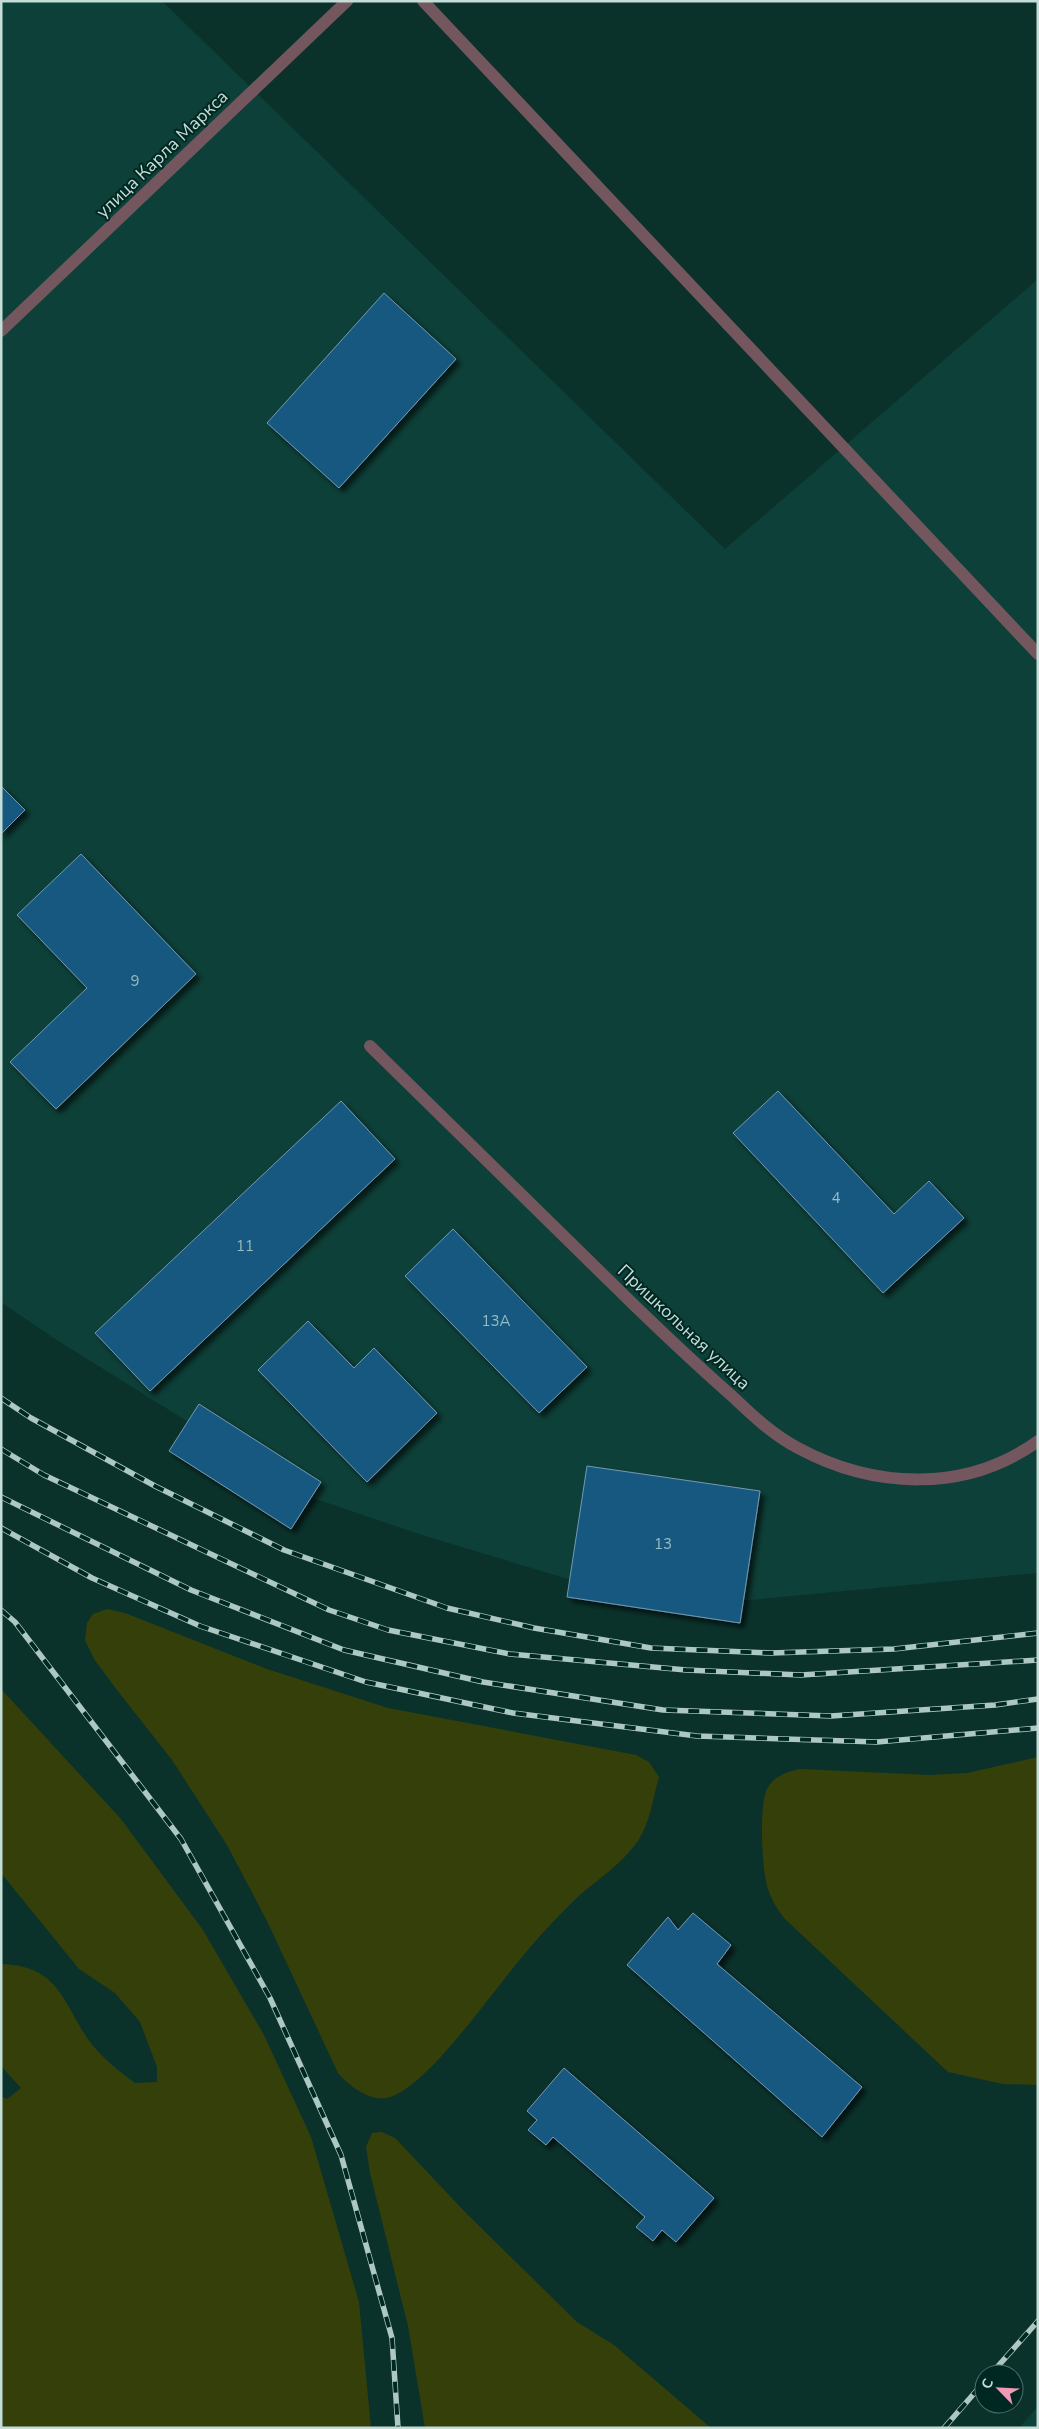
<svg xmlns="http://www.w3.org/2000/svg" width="1039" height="2429" font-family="'Nunito Sans',sans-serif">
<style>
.built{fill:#0d4038}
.green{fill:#353f0a}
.building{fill:#135980;stroke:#7499b3;filter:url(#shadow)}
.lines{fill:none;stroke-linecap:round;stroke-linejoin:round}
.minor{stroke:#74565f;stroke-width:12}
.rail-casing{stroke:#adc8c2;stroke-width:5.5}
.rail{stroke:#002822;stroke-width:4;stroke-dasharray:11;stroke-linecap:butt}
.labels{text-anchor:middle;stroke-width:4;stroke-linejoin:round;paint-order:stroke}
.number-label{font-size:15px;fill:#98bcc1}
.street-label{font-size:18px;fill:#c4ddd7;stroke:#002822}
</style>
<defs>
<filter id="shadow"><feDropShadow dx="4.5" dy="4.5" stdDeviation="2.5" flood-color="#0009"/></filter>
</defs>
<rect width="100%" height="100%" fill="#0a322b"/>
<!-- built -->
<g class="built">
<polygon points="1,1 162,1 725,549 1038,279 1038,1573 739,1601 568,1579 422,1535 307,1496 52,1337 1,1302"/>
<polygon points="1038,2406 1038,2428 1019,2428"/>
</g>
<!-- green -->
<g class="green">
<path d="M107,1609L125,1613L267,1669L388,1708L636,1755L649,1762L659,1777C653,1798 650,1823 638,1841C623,1862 602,1877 582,1893C571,1903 560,1915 550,1925C512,1965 482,2011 446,2051C434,2065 404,2096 386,2098C369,2101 348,2085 338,2073L267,1921L227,1845L172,1760L117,1690L94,1659L85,1640L87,1623L93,1614Z"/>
<path d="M1,1689L121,1819L203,1930L264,2035L311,2137L359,2302L371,2428H1V2097L7,2099L21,2088L1,2066V1964C60,1966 62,2002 90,2042C102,2058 119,2071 135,2083L157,2082V2067L140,2022L115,1993L79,1969L1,1873Z"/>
<path d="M1038,1757V2085L1003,2084L948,2072L785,1919C778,1910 772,1901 768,1889C762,1871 758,1804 768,1787C776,1775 787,1772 800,1769L930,1775L967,1773Z"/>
<polygon points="382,2132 395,2138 467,2214 577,2322 614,2345 711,2428 425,2428 408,2326 370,2173 366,2147 372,2133"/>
</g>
<!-- building -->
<g class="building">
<polygon points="384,293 456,359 339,488 267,423"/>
<polygon points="1,786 25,810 1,834"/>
<polygon points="81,854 196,974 56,1109 10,1062 87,988 17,915"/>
<polygon points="778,1091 894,1214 929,1181 964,1218 883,1293 733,1133"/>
<polygon points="341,1101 395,1159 150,1391 95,1333"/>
<polygon points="453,1229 587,1367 539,1413 405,1276"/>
<polygon points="308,1321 354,1368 374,1348 437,1413 367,1482 258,1370"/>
<polygon points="199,1404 321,1482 291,1529 169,1451"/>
<polygon points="587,1466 760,1491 740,1623 567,1597"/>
<polygon points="693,1913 731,1945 717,1964 862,2087 822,2137 627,1965 668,1917 678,1930"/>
<polygon points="564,2068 714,2198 676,2242 662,2230 653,2241 636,2227 645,2217 553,2137 546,2145 528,2130 537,2120 527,2111"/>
</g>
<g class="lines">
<!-- minor -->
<g class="minor">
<polyline points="423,1 1038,654"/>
<polyline points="1,331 347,1"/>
<path d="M370,1046C458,1132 545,1218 633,1304C665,1335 698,1366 732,1396C752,1415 773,1435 798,1448C874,1489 966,1493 1038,1441"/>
</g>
<defs>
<g id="rail">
<polyline points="1,1398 31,1418 155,1486 284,1550 447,1608 534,1628 651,1648 771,1653 894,1649 1038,1633"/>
<polyline points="1,1449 44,1475 329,1610 388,1630 510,1654 686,1670 801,1675 1038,1660"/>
<polyline points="1,1497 191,1590 344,1650 483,1682 663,1710 831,1716 995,1705 1038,1699"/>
<polyline points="1,1528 92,1578 200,1626 366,1682 513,1713 697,1736 877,1742 1038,1728"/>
<polyline points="1,1610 15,1622 181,1839 270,1998 341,2155 392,2338 398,2428"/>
<polyline points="991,2374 1038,2321"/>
<polyline points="944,2428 984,2382"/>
</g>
</defs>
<!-- rail casing -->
<use href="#rail" class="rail-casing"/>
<!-- rail -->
<use href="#rail" class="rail"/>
</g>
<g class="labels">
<!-- number labels -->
<g class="number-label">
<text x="135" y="986">9</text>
<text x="836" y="1203">4</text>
<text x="245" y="1251">11</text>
<text x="496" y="1326">13А</text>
<text x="663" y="1549">13</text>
</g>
<!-- street labels -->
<g class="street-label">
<text transform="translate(162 154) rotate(-44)" y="6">улица Карла Маркса</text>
<text transform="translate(684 1327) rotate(43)" y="6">Пришкольная улица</text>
</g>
</g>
<!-- border -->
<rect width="1039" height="2429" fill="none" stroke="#c4ddd7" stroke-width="5"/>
<!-- north arrow -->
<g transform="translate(999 2389) rotate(294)"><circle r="24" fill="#002822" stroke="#4e706a"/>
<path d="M0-4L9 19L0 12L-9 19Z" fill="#f09ab5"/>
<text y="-8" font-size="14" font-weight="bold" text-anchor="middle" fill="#c4ddd7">С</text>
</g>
</svg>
